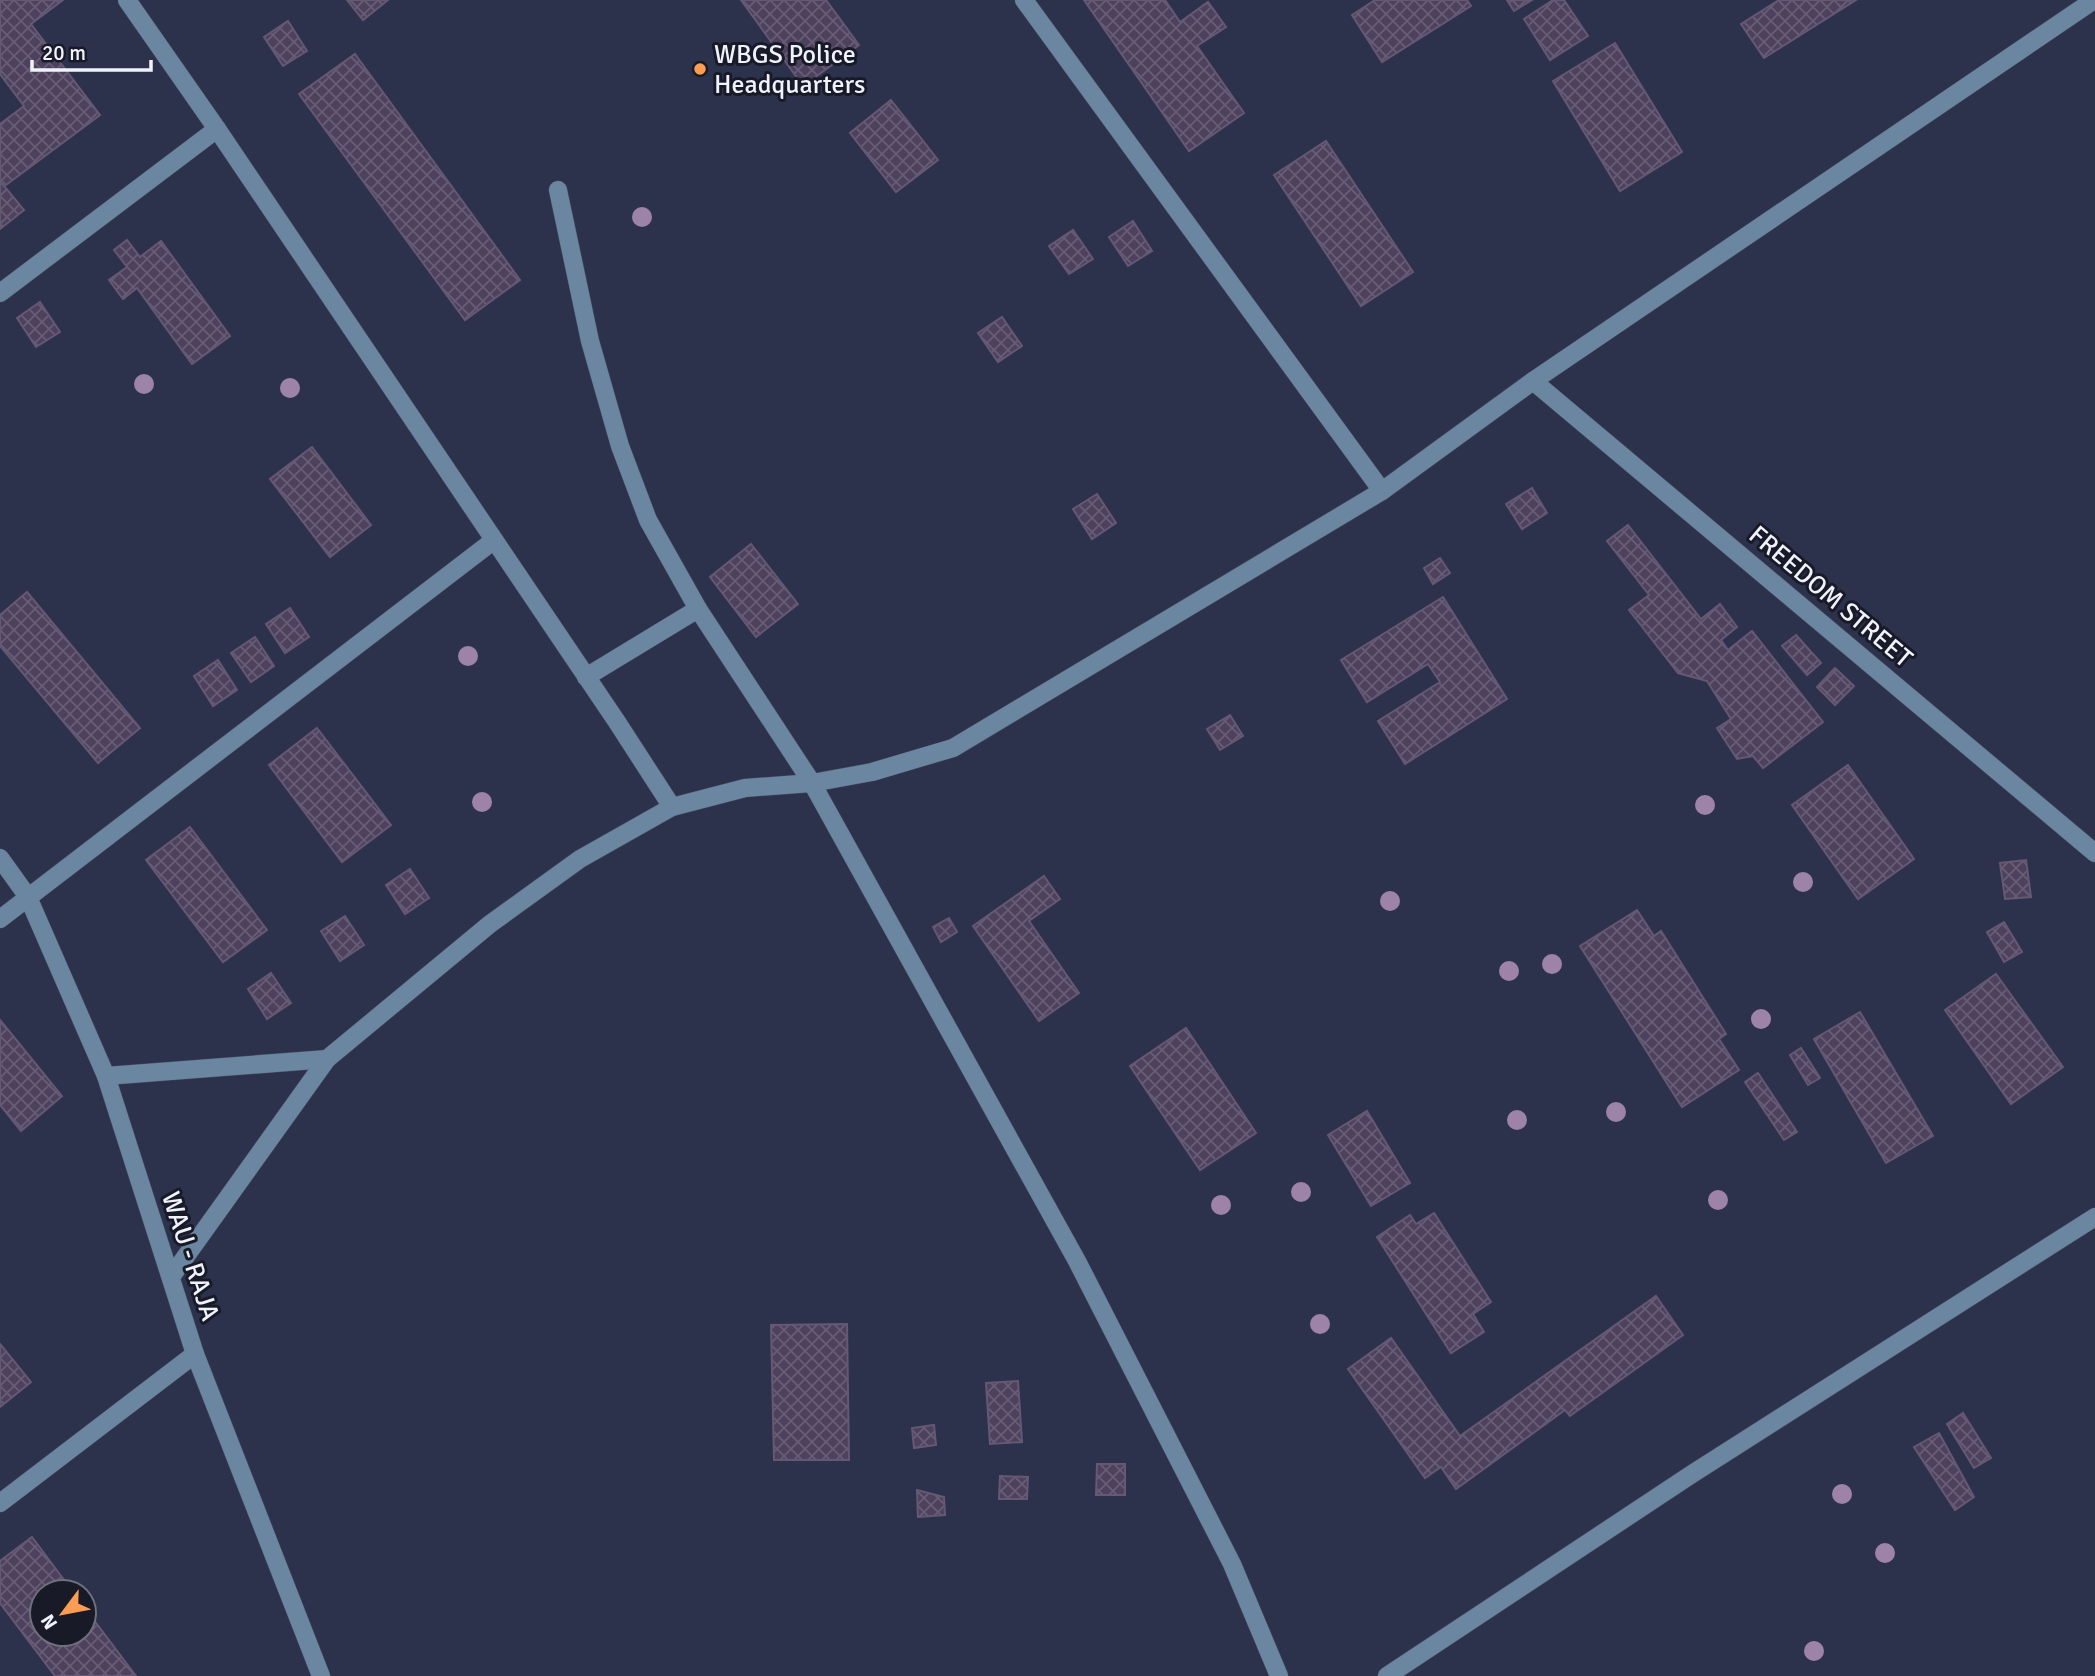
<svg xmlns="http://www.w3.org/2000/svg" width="2095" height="1676" font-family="Signika,sans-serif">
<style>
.building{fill:url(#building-cross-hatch);stroke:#645875;stroke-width:2}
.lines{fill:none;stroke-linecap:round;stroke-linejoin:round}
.minor-casing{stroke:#484d65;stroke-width:19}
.minor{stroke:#6b86a0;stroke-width:18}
.tree{fill:#9e83a8}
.poi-dot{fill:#fc9d53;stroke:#181b27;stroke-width:2.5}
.labels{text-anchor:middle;stroke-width:6;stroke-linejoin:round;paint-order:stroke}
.poi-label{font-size:26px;fill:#f0f2fd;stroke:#181b27;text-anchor:start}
.street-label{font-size:26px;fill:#f0f2fd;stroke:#181b27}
</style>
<defs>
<pattern id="building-cross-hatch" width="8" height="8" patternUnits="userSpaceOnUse" patternTransform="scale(1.75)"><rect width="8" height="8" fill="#4d415d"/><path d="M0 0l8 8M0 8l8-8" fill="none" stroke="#675d75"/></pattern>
</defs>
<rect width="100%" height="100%" fill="#2d324c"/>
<!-- building -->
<g class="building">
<polygon points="0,0 63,0 31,24 100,115 6,185 0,179 0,124 24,106 0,74"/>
<polygon points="347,0 388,0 363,20"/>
<polygon points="741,0 826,0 859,45 803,86"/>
<polygon points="1084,0 1165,0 1180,22 1208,2 1226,27 1197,46 1244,113 1189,151"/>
<polygon points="1375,0 1467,0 1471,6 1382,62 1352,15"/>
<polygon points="1507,0 1532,0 1514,11"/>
<polygon points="1553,0 1564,0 1588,36 1550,60 1524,19"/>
<polygon points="1779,0 1856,0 1764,58 1741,24"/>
<polygon points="288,21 307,51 283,66 264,37"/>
<polygon points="1615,43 1682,152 1620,191 1553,81"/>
<polygon points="355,54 520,280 465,320 299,94"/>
<polygon points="891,100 938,160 896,192 850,133"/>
<polygon points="1326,141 1413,272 1361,306 1274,175"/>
<polygon points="0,181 24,210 0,229"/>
<polygon points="1133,221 1152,251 1128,266 1109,237"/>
<polygon points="1073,230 1093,259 1069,274 1049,246"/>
<polygon points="127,240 140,257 161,241 230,336 192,364 137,288 123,299 109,280 127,267 114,250"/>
<polygon points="40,302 60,332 36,347 17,318"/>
<polygon points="1002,317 1022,346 998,362 978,333"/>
<polygon points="312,447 371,525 330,557 270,479"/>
<polygon points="1532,488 1547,513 1522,529 1506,504"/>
<polygon points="1097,494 1116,523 1092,539 1073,509"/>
<polygon points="1628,525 1701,619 1720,604 1737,627 1721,640 1728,650 1752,631 1823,722 1763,768 1753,756 1737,759 1717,728 1731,719 1707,681 1678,673 1629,610 1649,595 1607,541"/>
<polygon points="751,544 798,604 756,637 710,577"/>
<polygon points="1440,558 1450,573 1433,584 1424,568"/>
<polygon points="27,592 140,728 98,763 0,646 0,615"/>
<polygon points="1443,597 1507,699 1405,764 1378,721 1440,682 1428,664 1367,702 1341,660"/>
<polygon points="290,608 309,637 285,653 266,624"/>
<polygon points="1796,635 1821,663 1807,675 1782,646"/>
<polygon points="255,637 274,666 251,682 231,653"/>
<polygon points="218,660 237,690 213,706 194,676"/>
<polygon points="1835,668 1854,686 1835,705 1817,687"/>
<polygon points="1230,715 1243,736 1220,750 1207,729"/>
<polygon points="317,728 391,825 342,862 269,765"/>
<polygon points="1848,765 1914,859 1858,899 1792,805"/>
<polygon points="190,827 267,930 223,962 146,860"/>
<polygon points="2026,860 2031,897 2005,899 2000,863"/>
<polygon points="410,869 429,898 405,914 386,885"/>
<polygon points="1044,876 1060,899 1029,921 1079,993 1039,1021 973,926"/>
<polygon points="1637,910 1654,936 1661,931 1726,1034 1719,1039 1739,1070 1682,1107 1580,946"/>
<polygon points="345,916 364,945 340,961 321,931"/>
<polygon points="949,918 957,932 941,942 933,927"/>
<polygon points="2004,922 2022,952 2004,962 1987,932"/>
<polygon points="271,973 291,1003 267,1019 248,989"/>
<polygon points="1996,974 2063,1067 2011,1104 1945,1010"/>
<polygon points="1860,1012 1933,1136 1886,1163 1814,1039"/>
<polygon points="0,1020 62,1096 21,1131 0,1105"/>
<polygon points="1186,1028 1256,1133 1200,1170 1130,1066"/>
<polygon points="1801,1048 1820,1078 1808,1085 1790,1055"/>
<polygon points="1758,1073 1797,1132 1784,1140 1745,1082"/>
<polygon points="1367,1111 1410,1183 1371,1206 1328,1135"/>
<polygon points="1434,1213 1491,1302 1473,1314 1484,1332 1451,1353 1377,1237 1410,1215 1416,1224"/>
<polygon points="1656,1296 1683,1335 1570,1416 1565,1410 1456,1489 1441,1467 1425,1478 1348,1369 1391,1338 1460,1436"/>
<polygon points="847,1324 849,1460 774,1460 771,1325"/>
<polygon points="0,1344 31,1382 0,1407"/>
<polygon points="1018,1381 1022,1442 990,1444 986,1383"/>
<polygon points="1963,1413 1991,1458 1974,1468 1947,1424"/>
<polygon points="934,1425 936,1445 914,1448 912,1428"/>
<polygon points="1939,1433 1974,1497 1955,1510 1914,1447"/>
<polygon points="1097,1464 1125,1464 1125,1495 1096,1495"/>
<polygon points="1000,1476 1028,1477 1027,1499 999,1499"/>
<polygon points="917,1490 944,1497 945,1515 918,1517"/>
<polygon points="32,1537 73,1592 42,1592 42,1634 84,1634 84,1607 136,1676 55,1676 0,1603 0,1561"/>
</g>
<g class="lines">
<defs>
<g id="minor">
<polyline points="127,0 217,129 617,722 672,807"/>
<polyline points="1024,0 1382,491"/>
<polyline points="558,190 590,341 620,446 648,520 698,609 812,783 1077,1261 1232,1564 1279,1676"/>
<polyline points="0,293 217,129"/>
<polyline points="1533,381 2095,853"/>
<polyline points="586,677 698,609"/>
<polyline points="0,858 28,897 106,1076 195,1354 321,1676"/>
<polyline points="0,919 493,541"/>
<polyline points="106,1076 327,1059 490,924 580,859 672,807 745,788 812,783 872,772 953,748 1382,491 1533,381 2094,0"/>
<polyline points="171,1277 327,1059"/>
<polyline points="0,1503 195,1354"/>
<polyline points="1387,1676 1692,1474 2095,1217"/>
</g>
</defs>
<!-- minor casing -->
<use href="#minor" class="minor-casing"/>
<!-- minor -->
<use href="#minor" class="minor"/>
</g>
<!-- trees -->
<g class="tree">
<circle cx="642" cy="217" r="10"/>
<circle cx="144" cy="384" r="10"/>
<circle cx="290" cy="388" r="10"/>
<circle cx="468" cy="656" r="10"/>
<circle cx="482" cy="802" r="10"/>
<circle cx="1705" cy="805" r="10"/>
<circle cx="1803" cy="882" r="10"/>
<circle cx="1390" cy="901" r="10"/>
<circle cx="1552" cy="964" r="10"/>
<circle cx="1509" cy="971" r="10"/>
<circle cx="1761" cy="1019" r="10"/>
<circle cx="1616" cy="1112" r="10"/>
<circle cx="1517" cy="1120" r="10"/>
<circle cx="1301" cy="1192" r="10"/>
<circle cx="1718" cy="1200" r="10"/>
<circle cx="1221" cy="1205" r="10"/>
<circle cx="1320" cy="1324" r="10"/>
<circle cx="1842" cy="1494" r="10"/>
<circle cx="1885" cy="1553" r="10"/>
<circle cx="1814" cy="1651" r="10"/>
</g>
<!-- markers -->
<circle class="poi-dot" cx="700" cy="69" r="7"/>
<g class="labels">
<!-- poi labels -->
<g class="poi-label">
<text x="714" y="63">WBGS Police<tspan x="714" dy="30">Headquarters</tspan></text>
</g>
<!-- street labels -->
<g class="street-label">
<text transform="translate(1831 596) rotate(40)" y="9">FREEDOM STREET</text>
<text transform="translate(191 1256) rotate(72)" y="9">WAU - RAJA</text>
</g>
</g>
<!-- north arrow -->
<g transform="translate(63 1613) rotate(238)"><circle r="33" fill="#181b27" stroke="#6e717d" stroke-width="2"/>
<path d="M0-5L12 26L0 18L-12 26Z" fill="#fc9d53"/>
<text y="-10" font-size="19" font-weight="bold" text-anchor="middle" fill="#f0f2fd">N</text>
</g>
<!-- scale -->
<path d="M32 60v10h119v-10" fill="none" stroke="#f0f2fd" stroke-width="3.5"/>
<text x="42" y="60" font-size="21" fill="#f0f2fd" stroke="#181b27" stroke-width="5" paint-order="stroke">20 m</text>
</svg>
